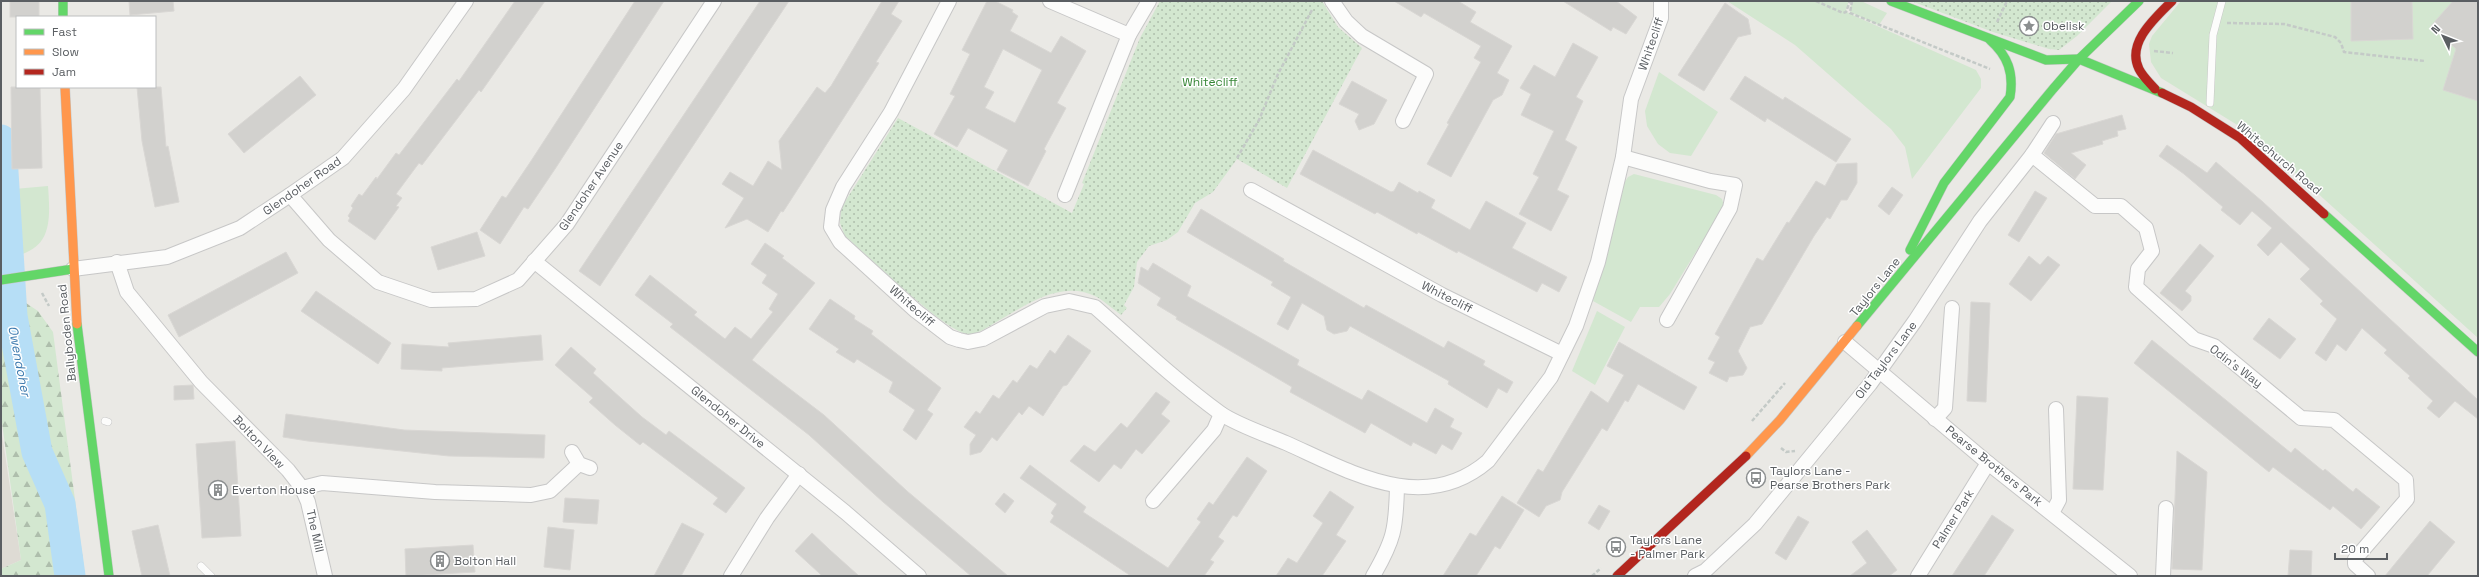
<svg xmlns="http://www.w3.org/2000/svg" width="2479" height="577" font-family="'Space Grotesk',sans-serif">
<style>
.education{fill:#dedbd4}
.green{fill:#d3e7d0}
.forest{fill:url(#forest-firs)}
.park{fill:url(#park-dots)}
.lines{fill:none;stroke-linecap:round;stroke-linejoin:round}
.river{stroke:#b6def6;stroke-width:31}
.building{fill:#d2d1ce;stroke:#d9d7d4;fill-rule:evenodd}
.lane-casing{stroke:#c7c7c7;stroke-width:8}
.street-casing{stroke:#c7c7c7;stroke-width:16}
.fast-casing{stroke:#c5c6c5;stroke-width:10}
.slow-casing{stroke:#c5c6c5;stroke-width:10}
.jam-casing{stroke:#c5c6c5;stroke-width:10}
.path{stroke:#c4cac7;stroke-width:2.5;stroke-dasharray:4 2;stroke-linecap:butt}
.lane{stroke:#fcfcfb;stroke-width:7}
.street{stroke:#fcfcfb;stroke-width:14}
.fast{stroke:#63d668;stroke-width:9}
.slow{stroke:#ff974d;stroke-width:9}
.jam{stroke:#b3261e;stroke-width:9}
.labels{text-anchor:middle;stroke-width:3;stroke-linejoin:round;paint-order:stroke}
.poi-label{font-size:12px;fill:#5a5e62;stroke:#fff;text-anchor:start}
.street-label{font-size:12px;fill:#5a5e62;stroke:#fff}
.park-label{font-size:12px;fill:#368636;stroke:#fff}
.water-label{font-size:13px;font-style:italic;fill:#3e7baf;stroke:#fff}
</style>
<defs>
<pattern id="forest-firs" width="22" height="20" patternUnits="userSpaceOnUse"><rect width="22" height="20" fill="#d3e7d0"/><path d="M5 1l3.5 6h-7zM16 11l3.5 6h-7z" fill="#aebeac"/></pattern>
<pattern id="park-dots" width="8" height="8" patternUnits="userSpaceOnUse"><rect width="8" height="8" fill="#d3e7d0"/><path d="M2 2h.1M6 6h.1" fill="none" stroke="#aebeac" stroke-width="1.8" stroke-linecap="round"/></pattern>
</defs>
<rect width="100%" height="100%" fill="#eae9e5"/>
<!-- education -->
<polygon class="education" points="1,428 21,560 1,569"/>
<!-- green -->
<g class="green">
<polygon points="1727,1 1849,1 1846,9 1848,13 1976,70 1981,79 1981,88 1912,179 1905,147 1891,129 1795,45"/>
<polygon points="1852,1 1861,1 1887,13 1879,25 1850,12"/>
<polygon points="2181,1 2478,1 2478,338 2252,134 2161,78 2151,62 2149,44 2152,36"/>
<polygon points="1659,72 1718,112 1691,156 1670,153 1658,144 1647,126 1645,111"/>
<path d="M1,145L3,190L48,186C51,226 51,252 5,258H1Z"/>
<polygon points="1634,174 1716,195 1722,199 1724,206 1670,294 1659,307 1640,307 1631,322 1593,301 1624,183 1628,177"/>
<polygon points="1597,311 1625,327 1595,385 1572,371"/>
</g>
<!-- forest -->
<polygon class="forest" points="1,299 20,299 38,311 53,332 85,576 1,576 1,569 21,560 1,416"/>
<!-- park -->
<g class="park">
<path d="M1160,1H1322L1338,27L1362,48L1287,188L1237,159L1213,192L1195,203L1178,232L1167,240L1149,246L1137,262L1134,287L1124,305L1127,308L1121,315C1113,309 1105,302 1097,297C1062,279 1028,304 998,321C989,326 979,334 968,334C946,333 866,254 845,236L840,223L841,208L898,118L1072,213L1084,184L1082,183L1140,38Z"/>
<polygon points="1911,1 2112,1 2077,36 2059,50 2049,49 1993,32"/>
</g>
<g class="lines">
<!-- river -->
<polyline class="river" points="1,140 12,316 37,452 60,504 70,576"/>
</g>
<!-- building -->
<g class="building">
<rect x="10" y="1" width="29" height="16"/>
<polygon points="129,1 173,1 174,11 130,15"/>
<polygon points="515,1 545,1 481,92 479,90 422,165 419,163 396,194 402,198 396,206 399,207 375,240 348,221 350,218 348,216 353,208 351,206 359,194 362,196 376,177 377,179 396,153 399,155 457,79 459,81"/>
<polygon points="635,1 664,1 555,169 528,209 524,207 500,244 480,230 502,196 506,198 531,161"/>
<polygon points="760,1 789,1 600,286 579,271"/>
<polygon points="882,1 899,1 891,14 902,21 876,62 879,63 783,212 781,211 768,232 747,219 725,228 744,198 722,184 730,172 753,186 768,161 782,170 779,141 817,87 825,93 831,86"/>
<path d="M987,1H995L1013,10L1012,12L1018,16L1010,31L1051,53L1061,36L1086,51L1057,103L1066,108L1044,149L1046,151L1028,186L997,170L1008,150L968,128L957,147L934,134L955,96L950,94L970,54L962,50ZM1003,49L1042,70L1015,123L985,108L994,92L984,87Z"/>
<polygon points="1394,1 1458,1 1476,12 1470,22 1512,46 1497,73 1509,80 1502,95 1493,100 1451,177 1427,164 1449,124 1447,123 1481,62 1474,58 1481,46 1424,13 1421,17"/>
<polygon points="1563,1 1616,1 1637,17 1626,34 1613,27 1611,31"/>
<polygon points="2351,1 2412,1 2413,39 2351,41"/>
<polygon points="2453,1 2478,1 2478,101 2443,90 2456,49 2431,26"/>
<polygon points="1725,3 1748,19 1751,34 1738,37 1704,91 1678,75"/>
<polygon points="1573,43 1598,57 1576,97 1583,101 1565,140 1577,147 1557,190 1569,196 1551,231 1519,214 1539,177 1533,174 1554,131 1521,115 1531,94 1520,88 1534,65 1555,77"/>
<polygon points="300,76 316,95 244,153 228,134"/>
<polygon points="1745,76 1783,100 1785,97 1851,139 1836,162 1767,118 1765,122 1730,99"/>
<polygon points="1352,81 1387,100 1374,124 1359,130 1355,121 1359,114 1339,104"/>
<polygon points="11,87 40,87 42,168 12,169"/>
<polygon points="137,87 161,87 166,147 168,146 179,202 155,207 142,141"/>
<polygon points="2122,115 2126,129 2117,131 2118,136 2102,141 2103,144 2071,153 2086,165 2075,179 2044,153 2056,134"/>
<polygon points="2167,145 2207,173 2216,162 2263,202 2478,400 2478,419 2455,401 2439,418 2427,408 2433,401 2408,378 2410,376 2384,353 2387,350 2362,328 2346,351 2337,344 2326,361 2315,353 2337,319 2320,304 2323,301 2300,279 2310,269 2281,242 2268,256 2257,245 2272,228 2252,211 2240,225 2221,210 2223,207 2184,174 2159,156"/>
<polygon points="1313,150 1391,192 1394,191 1399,182 1418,193 1419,191 1435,200 1431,208 1470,230 1486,201 1526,223 1512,248 1567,277 1559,292 1542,283 1537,292 1458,251 1457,253 1418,232 1417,234 1377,212 1375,214 1300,174"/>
<polygon points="1857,163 1857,183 1847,200 1841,200 1830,219 1827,217 1814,236 1762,324 1750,327 1738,351 1747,368 1743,375 1729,377 1727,382 1709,373 1715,362 1708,359 1720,337 1715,334 1757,258 1763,261 1787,222 1789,223 1816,181 1825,186 1837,164"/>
<polygon points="1892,187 1903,195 1889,215 1878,206"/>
<polygon points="2035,191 2047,198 2019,242 2008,235"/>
<polygon points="1201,209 1284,259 1283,261 1364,308 1366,305 1444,348 1448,341 1485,361 1483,365 1513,382 1507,393 1498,388 1487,408 1448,384 1449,381 1350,326 1347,331 1334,334 1327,330 1324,316 1302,303 1288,330 1277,324 1291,297 1271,285 1273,282 1187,232"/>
<polygon points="477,232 485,256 438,270 431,247"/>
<polygon points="765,243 784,256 782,258 815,283 752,360 824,415 907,491 1008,576 971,576 883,502 809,435 670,327 673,324 635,295 650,275 697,312 694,315 725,339 735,327 751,339 773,312 769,309 778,294 762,283 767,275 751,264"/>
<polygon points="2200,244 2214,256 2185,291 2191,296 2191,301 2182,311 2160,293"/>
<polygon points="286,252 298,273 179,337 168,315"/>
<polygon points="2029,256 2040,265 2048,256 2060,265 2031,301 2009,284"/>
<polygon points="1153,263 1191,286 1187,296 1299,360 1297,365 1343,390 1362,400 1368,390 1427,423 1435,408 1454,419 1450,427 1462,433 1452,450 1442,444 1436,454 1413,442 1411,446 1371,423 1365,433 1290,392 1292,387 1176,319 1177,317 1157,305 1161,298 1138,283 1141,267 1148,271"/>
<polygon points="316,291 391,343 378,364 301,311"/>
<polygon points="830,299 855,316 854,319 873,331 871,334 941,388 927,410 933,414 916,440 903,430 915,410 889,392 893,382 857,359 854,363 836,352 839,349 809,329"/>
<polygon points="1971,302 1990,303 1986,402 1967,401"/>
<polygon points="2269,318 2296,339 2280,359 2253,339"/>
<polygon points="541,335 543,360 442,368 442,371 401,369 402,344 449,347 448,343"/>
<polygon points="1068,335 1091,351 1067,385 1063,386 1043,416 1029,406 1022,415 1019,412 997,441 992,437 981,452 970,455 970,444 976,435 964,427 976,411 980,414 993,395 999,399 1013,380 1017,383 1030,365 1037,369 1050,350 1055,354"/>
<polygon points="2152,340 2291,453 2295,448 2323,471 2325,469 2353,492 2356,488 2380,507 2361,529 2333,506 2330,510 2273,467 2269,472 2134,363"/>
<polygon points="1619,342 1697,387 1684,410 1638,384 1628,402 1625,400 1607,431 1602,428 1562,492 1560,500 1546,506 1539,517 1517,503 1538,469 1543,472 1591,391 1608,403 1624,375 1607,366"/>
<polygon points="571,347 596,369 593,373 642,417 666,435 669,431 745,488 726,513 713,504 718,498 643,442 640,445 615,425 589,402 593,398 555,365"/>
<polygon points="193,385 194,399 174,400 174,386"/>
<polygon points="1156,392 1170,402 1161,414 1170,421 1142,454 1136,449 1121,469 1114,464 1099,482 1070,461 1084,445 1095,452 1121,423 1127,428"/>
<polygon points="2077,396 2108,398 2103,490 2073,489"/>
<polygon points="286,414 404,430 545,435 544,458 449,456 308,441 283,437"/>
<polygon points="235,441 241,536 202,538 196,444"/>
<polygon points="2177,451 2207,472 2202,570 2172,569"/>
<polygon points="1247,457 1267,471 1237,517 1233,515 1218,537 1224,541 1210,560 1214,562 1204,576 1131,576 1050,522 1054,516 1051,513 1057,504 1020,478 1030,465 1086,507 1083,512 1168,568 1201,522 1197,519 1209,502 1213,505"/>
<polygon points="1330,491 1354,507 1336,535 1346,541 1322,576 1276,576 1288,558 1297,563 1323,523 1313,516"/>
<polygon points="1004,493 1014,501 1005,513 995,504"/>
<polygon points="1502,496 1524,510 1500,549 1495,546 1476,576 1443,576 1470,533 1476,536"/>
<polygon points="565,498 599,500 597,524 563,522"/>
<polygon points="1599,505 1610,511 1599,530 1588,523"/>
<polygon points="1992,515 2014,530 1984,576 1952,576"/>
<polygon points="1798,516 1809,522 1786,560 1775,553"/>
<polygon points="2430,521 2455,542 2427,576 2385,576"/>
<polygon points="682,523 704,534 681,576 654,576"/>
<polygon points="158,525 170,576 142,576 132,531"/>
<polygon points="548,527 574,530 570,570 544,567"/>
<polygon points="1867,530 1897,570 1889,576 1850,576 1867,563 1852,542"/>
<polygon points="812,533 830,550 859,576 822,576 818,572 795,551"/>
<polygon points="473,545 475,572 406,576 405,549"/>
<polygon points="2290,550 2312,551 2311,576 2288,576"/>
</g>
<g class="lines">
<defs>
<g id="lane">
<polyline points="2210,103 2213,35 2222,1"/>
<polyline points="105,421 108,422"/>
<polyline points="201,566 211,576"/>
</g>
<g id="street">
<path d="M949,1L891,112L843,187L833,210L831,227L840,242L916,311L950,337L959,340L968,342L983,339L1045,306L1069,301L1095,307C1136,343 1176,381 1220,413C1235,424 1267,435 1286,443C1351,472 1424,516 1488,461L1551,377L1576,326L1598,262L1623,157L1631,99L1661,18V1"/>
<polyline points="1050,1 1129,35"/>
<polyline points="1332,1 1346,21 1362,36 1426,74 1403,121"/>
<polyline points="2032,155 2095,206 2121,206 2146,228 2152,251 2138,269 2136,287 2194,339 2214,346 2301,418 2334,420 2406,480 2407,499 2355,559 2355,564 2368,576"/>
<polyline points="1623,157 1710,181 1735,185 1730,208 1667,320"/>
<polyline points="1251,190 1442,295 1562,354"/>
<polyline points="290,195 329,240 378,282 431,300 476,299 518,280 567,224 714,1"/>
<polyline points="1065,195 1129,35 1149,1"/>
<polyline points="534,261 845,512 919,576"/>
<polyline points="117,262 127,292 201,382 288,470 302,488 308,502 325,576"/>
<polyline points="73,269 167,257 240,228 290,195 343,158 404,89 466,1"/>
<polyline points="1845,342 1988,463 2130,576"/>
<polyline points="1935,419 1945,408 1952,308"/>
<polyline points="572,452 579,464 590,468"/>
<polyline points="302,488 322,483 435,492 531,495 550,491 579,464"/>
<polyline points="1153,501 1214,430 1221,414"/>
<polyline points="2052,513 2059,500 2056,409"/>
<polyline points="731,576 767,518 799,474"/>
<path d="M1373,576C1394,540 1396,529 1397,487"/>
<polyline points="1695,576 1705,571 1755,524 1870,384 1915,321 1980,221 2032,155 2053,123"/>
<polyline points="1918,576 1988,463"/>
<polyline points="2163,576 2166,508"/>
</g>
<g id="fast">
<polyline points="63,1 63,17"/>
<polyline points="1891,1 2046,60 2079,59 2162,93"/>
<polyline points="2324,214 2478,352"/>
<path d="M1910,250L1944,183L2010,97C2014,73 2008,56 1990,40"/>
<polyline points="1,280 73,269"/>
<polyline points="77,324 109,576"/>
<polyline points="1857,326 2053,89 2079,59 2139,1"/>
</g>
<g id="slow">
<polyline points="65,87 77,324"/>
<polyline points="1746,456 1780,420 1857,326"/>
</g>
<g id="jam">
<path d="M2155,89C2150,83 2143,77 2139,69C2126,43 2155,18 2172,1"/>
<polyline points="2162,93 2191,107 2240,138 2324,214"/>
<polyline points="1617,576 1746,456"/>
</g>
</defs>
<!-- lane casing -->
<use href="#lane" class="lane-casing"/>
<!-- street casing -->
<use href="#street" class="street-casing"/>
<!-- fast casing -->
<use href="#fast" class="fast-casing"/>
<!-- slow casing -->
<use href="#slow" class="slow-casing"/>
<!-- jam casing -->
<use href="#jam" class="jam-casing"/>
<!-- path -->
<g class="path">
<polyline points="1816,1 1843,13 1846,12 1850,1"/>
<polyline points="1852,1 1850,13 1990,69"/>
<polyline points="1997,22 2007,1"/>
<polyline points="2227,23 2284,24 2335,37 2341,43 2344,52 2425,61"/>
<polyline points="2154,51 2173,53"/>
<polyline points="1237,158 1259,120 1278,74 1312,10"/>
<polyline points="42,293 49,306"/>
<polyline points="1752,421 1785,383"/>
<polyline points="1781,448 1786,452 1795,451"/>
<polyline points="1592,576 1601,568"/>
</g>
<!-- lane -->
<use href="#lane" class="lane"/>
<!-- street -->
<use href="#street" class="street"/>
<!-- fast -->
<use href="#fast" class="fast"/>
<!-- slow -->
<use href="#slow" class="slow"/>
<!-- jam -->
<use href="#jam" class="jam"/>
</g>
<!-- icons -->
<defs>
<symbol id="sight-ring" viewBox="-11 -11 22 22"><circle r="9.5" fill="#fff" stroke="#8c8f90" stroke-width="1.5"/><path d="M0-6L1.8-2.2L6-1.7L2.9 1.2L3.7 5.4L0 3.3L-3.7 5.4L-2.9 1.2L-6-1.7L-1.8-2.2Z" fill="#8c8f90"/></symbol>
<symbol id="bus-ring" viewBox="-11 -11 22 22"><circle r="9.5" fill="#fff" stroke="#8c8f90" stroke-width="1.5"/><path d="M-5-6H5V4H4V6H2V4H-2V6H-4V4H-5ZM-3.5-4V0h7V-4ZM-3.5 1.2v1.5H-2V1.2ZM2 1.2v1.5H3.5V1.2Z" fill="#8c8f90"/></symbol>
<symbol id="building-ring" viewBox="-11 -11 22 22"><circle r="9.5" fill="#fff" stroke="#8c8f90" stroke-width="1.5"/><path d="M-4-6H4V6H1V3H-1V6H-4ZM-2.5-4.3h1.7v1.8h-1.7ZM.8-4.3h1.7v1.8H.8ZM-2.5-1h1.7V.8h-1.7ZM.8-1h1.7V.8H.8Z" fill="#8c8f90"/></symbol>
</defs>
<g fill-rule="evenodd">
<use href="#sight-ring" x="2018" y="15" width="22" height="22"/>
<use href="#bus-ring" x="1745" y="467" width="22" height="22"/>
<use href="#building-ring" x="207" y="479" width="22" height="22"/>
<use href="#bus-ring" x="1605" y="536" width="22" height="22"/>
<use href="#building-ring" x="429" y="550" width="22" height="22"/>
</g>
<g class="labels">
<!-- poi labels -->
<g class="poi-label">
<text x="2043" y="30">Obelisk</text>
<text x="1770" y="475">Taylors Lane -<tspan x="1770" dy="14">Pearse Brothers Park</tspan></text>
<text x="232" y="494">Everton House</text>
<text x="1630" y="544">Taylors Lane<tspan x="1630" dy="14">- Palmer Park</tspan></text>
<text x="454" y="565">Bolton Hall</text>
</g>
<!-- street labels -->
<g class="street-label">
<text transform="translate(1651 44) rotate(-71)" y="4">Whitecliff</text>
<text transform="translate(2279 158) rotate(40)" y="4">Whitechurch Road</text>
<text transform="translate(302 186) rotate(-35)" y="4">Glendoher Road</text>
<text transform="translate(591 186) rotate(-56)" y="4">Glendoher Avenue</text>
<text transform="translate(1875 287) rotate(-51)" y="4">Taylors Lane</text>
<text transform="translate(1447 297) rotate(27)" y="4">Whitecliff</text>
<text transform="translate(912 306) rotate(41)" y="4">Whitecliff</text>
<text transform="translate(67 333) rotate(-96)" y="4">Ballyboden Road</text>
<text transform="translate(1886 360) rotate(-53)" y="4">Old Taylors Lane</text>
<text transform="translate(2236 366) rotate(37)" y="4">Odin's Way</text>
<text transform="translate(728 417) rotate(39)" y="4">Glendoher Drive</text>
<text transform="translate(259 442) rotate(46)" y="4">Bolton View</text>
<text transform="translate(1994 466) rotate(39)" y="4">Pearse Brothers Park</text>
<text transform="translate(1953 519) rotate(-58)" y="4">Palmer Park</text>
<text transform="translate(315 531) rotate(77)" y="4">The Mill</text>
</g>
<!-- park labels -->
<g class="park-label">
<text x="1210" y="86">Whitecliff</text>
</g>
<!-- water labels -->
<g class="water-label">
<text transform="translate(20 361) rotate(79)" y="5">Owendoher</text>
</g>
</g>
<!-- border -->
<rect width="2479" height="577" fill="none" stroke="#5a5e62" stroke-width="4"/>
<!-- legend -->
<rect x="16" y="16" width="140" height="72" fill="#ffffff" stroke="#bdbfc0"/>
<rect x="24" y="29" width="20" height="6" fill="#63d668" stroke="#bdbfc0"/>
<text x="52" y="36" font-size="12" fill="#5a5e62">Fast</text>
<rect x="24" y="49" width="20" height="6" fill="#ff974d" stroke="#bdbfc0"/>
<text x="52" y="56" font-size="12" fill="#5a5e62">Slow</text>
<rect x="24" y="69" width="20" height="6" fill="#b3261e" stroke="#bdbfc0"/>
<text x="52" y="76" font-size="12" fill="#5a5e62">Jam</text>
<!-- north arrow -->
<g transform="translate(2443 36) rotate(313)" stroke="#ffffff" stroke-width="3" paint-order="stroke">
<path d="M0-3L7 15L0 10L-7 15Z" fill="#5a5e62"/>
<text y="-6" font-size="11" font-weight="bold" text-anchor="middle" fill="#5a5e62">N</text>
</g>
<!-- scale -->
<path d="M2335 553v6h52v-6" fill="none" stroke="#5a5e62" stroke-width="2"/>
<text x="2341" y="553" font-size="12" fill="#5a5e62" stroke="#ffffff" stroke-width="3" paint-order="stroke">20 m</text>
</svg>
